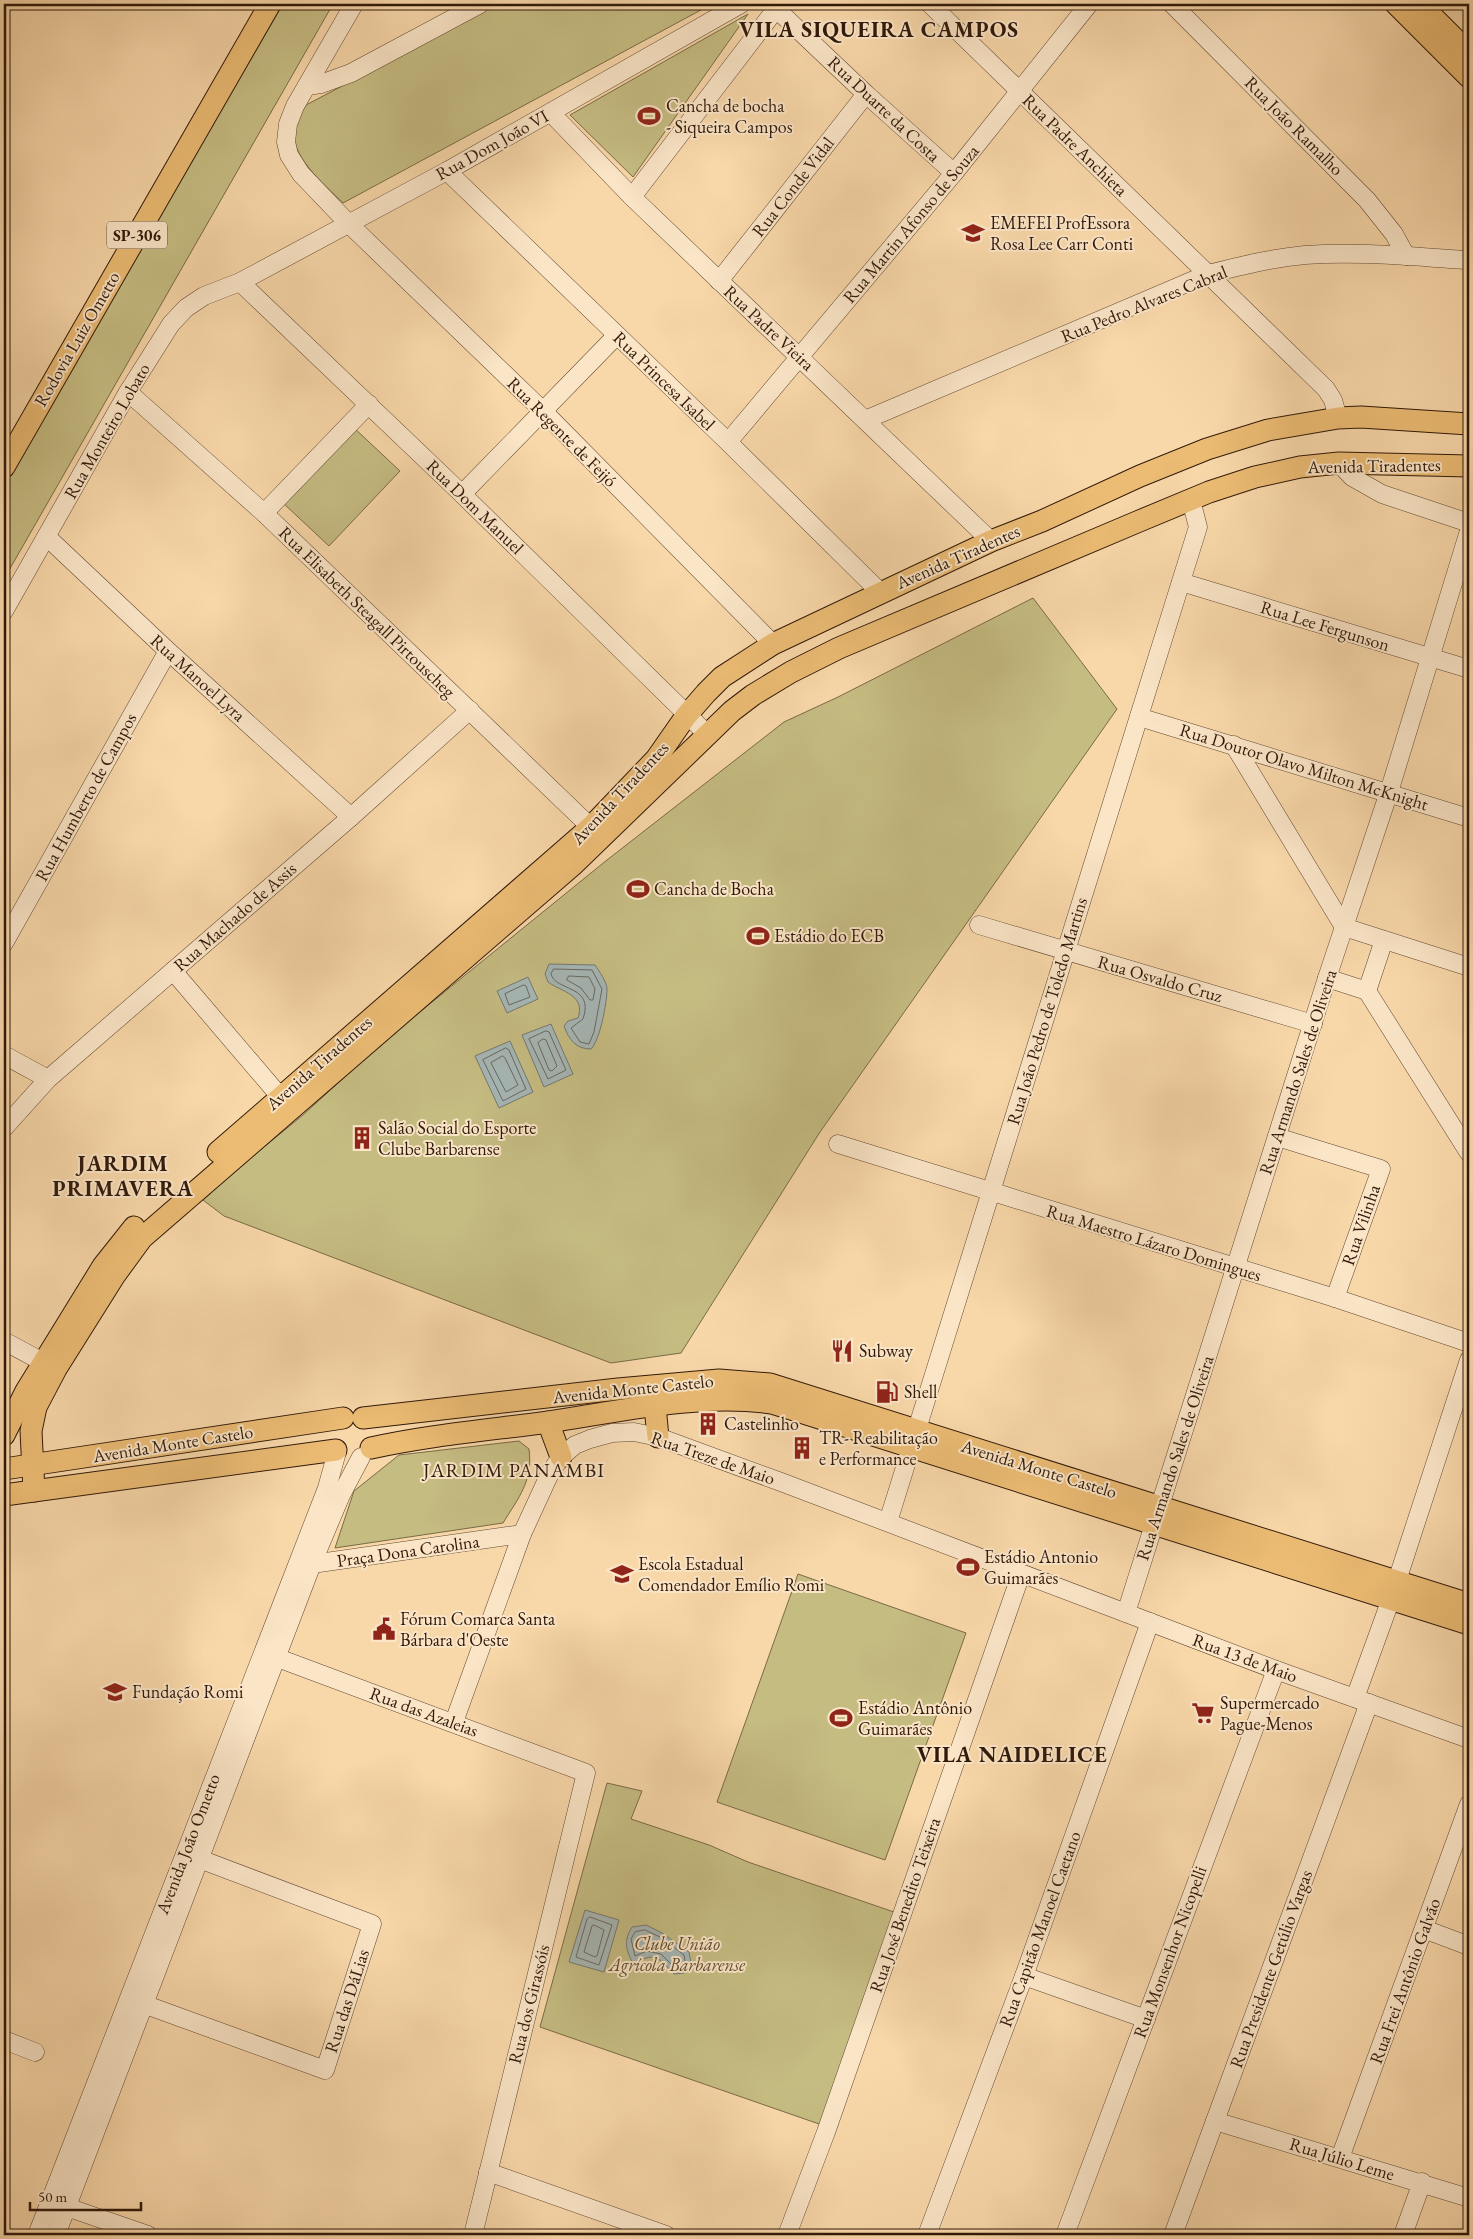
<svg xmlns="http://www.w3.org/2000/svg" width="1473" height="2239" font-family="'EB Garamond',serif">
<style>
.green{fill:#c5bc82;stroke:#7a6a46}
.water{fill:#a5b6b5;stroke:#767771}
.lines{fill:none;stroke-linecap:round;stroke-linejoin:round}
.shore{stroke:#6a6860;stroke-width:1}
.minor-casing{stroke:#624832;stroke-width:19}
.major-casing{stroke:#30190a;stroke-width:23}
.minor{stroke:#fae5c7;stroke-width:18}
.major{stroke:#ecbc74;stroke-width:21}
.labels{text-anchor:middle;stroke-width:4;stroke-linejoin:round;paint-order:stroke}
.shield{fill:#fae5c7;stroke:#6d5643;stroke-width:1}
.shield-label{font-size:16px;font-weight:bold;fill:#30190a}
.poi-label{font-size:18px;fill:#30190a;stroke:#fae5c7;text-anchor:start}
.street-label{font-size:18px;fill:#30190a;stroke:#fae5c7}
.park-label{font-size:18px;font-style:italic;fill:#5d4a2e;stroke:#fae5c7}
.quarter-label{font-size:20px;letter-spacing:1px;fill:#30190a;stroke:#fae5c7}
.district-label{font-size:22px;font-weight:bold;letter-spacing:1px;fill:#30190a;stroke:#fae5c7}
</style>
<rect width="100%" height="100%" fill="#f8d7a9"/>
<filter id="stains"><feTurbulence type="fractalNoise" baseFrequency=".004" numOctaves="4"/><feColorMatrix values="0 0 0 0 .2 0 0 0 0 .09 0 0 0 0 .02 0 0 0 .5 -.17"/></filter>
<radialGradient id="worn" r=".72"><stop offset=".6" stop-color="#630" stop-opacity="0"/><stop offset="1" stop-color="#630" stop-opacity=".3"/></radialGradient>
<!-- green -->
<g class="green">
<polygon points="283,4 333,4 4,579 4,480"/>
<path d="M498,4H712L343,203C325,185 287,154 294,125C296,119 303,111 306,105Z"/>
<polygon points="748,14 633,177 570,115"/>
<polygon points="353,427 400,471 329,546 282,502"/>
<polygon points="1033,598 1117,709 820,1132 681,1353 611,1363 603,1360 224,1216 203,1200 232,1173 303,1115 384,1041 607,860 784,722 838,697"/>
<path d="M519,1441L529,1449C533,1481 519,1497 503,1523L335,1548L354,1491L399,1455Z"/>
<polygon points="798,1574 966,1633 885,1860 717,1802"/>
<polygon points="607,1783 642,1791 631,1819 709,1845 748,1862 894,1912 822,2125 540,2027"/>
</g>
<!-- water -->
<g class="water">
<path d="M549,964L595,965C599,971 607,982 607,989C607,1003 600,1040 591,1049C576,1049 569,1040 564,1026L568,1021L578,1018C586,995 562,992 548,982L545,974Z"/>
<polygon points="528,977 538,999 507,1013 497,991"/>
<polygon points="551,1024 573,1074 544,1087 522,1035"/>
<polygon points="510,1041 533,1092 499,1108 475,1056"/>
<polygon points="585,1910 619,1920 604,1972 569,1962"/>
<path d="M646,1925L662,1933L689,1952L692,1968L684,1973L674,1974C657,1956 656,1952 633,1964C626,1949 623,1942 632,1927Z"/>
</g>
<g class="lines">
<!-- shore -->
<g class="shore">
<path d="M554,969L592,970L602,989L594,1032L589,1044L580,1042L571,1028L583,1019C595,984 555,992 551,974Z"/>
<polygon points="569,976 589,977 595,989 593,1000 590,1000 581,988 567,980"/>
<polygon points="524,985 526,986 530,997 509,1005 505,994"/>
<polygon points="546,1031 549,1032 566,1070 548,1079 529,1039"/>
<polygon points="543,1039 546,1040 557,1066 552,1071 549,1070 538,1043"/>
<polygon points="506,1048 509,1050 526,1089 503,1101 483,1060"/>
<polygon points="503,1056 505,1058 518,1085 506,1092 491,1063"/>
<polygon points="590,1917 612,1925 599,1965 576,1957 587,1919"/>
<polygon points="594,1925 604,1930 597,1956 595,1957 584,1952 592,1926"/>
<polygon points="645,1930 660,1937 684,1955 686,1966 676,1969 661,1954 647,1951 635,1956 631,1939 635,1932"/>
</g>
<defs>
<g id="minor">
<polyline points="354,4 295,106 288,124 286,142 289,155 301,174 348,223 543,411 773,644"/>
<polyline points="771,4 866,94 954,173"/>
<polyline points="930,4 1326,389 1333,400 1338,418"/>
<polyline points="1172,4 1367,200 1394,234 1406,256"/>
<polyline points="307,86 321,84 351,73 480,4"/>
<polyline points="551,113 632,197 991,541"/>
<polyline points="447,171 728,442 880,592"/>
<polyline points="632,197 776,9"/>
<polyline points="719,281 866,94"/>
<polyline points="240,282 462,494 707,734"/>
<polyline points="128,392 264,513 601,837"/>
<path d="M865,420L1208,274C1240,266 1272,258 1305,255C1359,251 1415,257 1469,260"/>
<polyline points="728,442 954,173 1089,4"/>
<polyline points="1339,463 1352,477 1382,494 1469,523"/>
<polyline points="462,494 616,336"/>
<polyline points="264,513 369,404"/>
<polyline points="47,537 168,651 351,817"/>
<polyline points="1181,582 1469,669"/>
<polyline points="4,611 128,392 171,324 186,308 204,296 240,282 447,171 741,4"/>
<polyline points="1139,717 1469,818"/>
<polyline points="1234,745 1344,927 1469,967"/>
<polyline points="979,925 1313,1024"/>
<polyline points="4,943 168,651"/>
<polyline points="173,971 289,1107"/>
<polyline points="1327,978 1367,991 1469,1153"/>
<polyline points="1367,991 1384,940"/>
<polyline points="4,1055 48,1079"/>
<polyline points="4,1128 48,1079 351,817 470,710"/>
<polyline points="1277,1137 1381,1169 1335,1298"/>
<polyline points="838,1144 1335,1298 1469,1343"/>
<polyline points="4,1341 54,1368"/>
<polyline points="888,1522 1198,527 1191,500"/>
<polyline points="305,1565 522,1534"/>
<polyline points="1126,1613 1327,978 1389,792 1469,531"/>
<polyline points="267,1654 586,1773 473,2235"/>
<polyline points="1355,1698 1391,1599 1469,1360"/>
<polyline points="454,1722 522,1534 551,1471 561,1457 575,1445 590,1439 612,1433 634,1432 658,1437 781,1482 1276,1670 1469,1739"/>
<polyline points="1424,1929 1469,1946"/>
<polyline points="1024,1976 1146,2019"/>
<polyline points="135,2001 325,2070 372,1924 189,1855"/>
<polyline points="4,2040 35,2052"/>
<polyline points="1215,2121 1469,2198"/>
<polyline points="1340,2158 1469,1804"/>
<polyline points="488,2172 666,2235"/>
<polyline points="55,2203 148,2235"/>
<polyline points="37,2235 327,1488 337,1452"/>
<polyline points="56,2235 312,1564 341,1495 361,1457"/>
<polyline points="787,2235 826,2132 1021,1574"/>
<polyline points="927,2235 1024,1976 1150,1622"/>
<polyline points="1065,2235 1276,1670"/>
<polyline points="1173,2235 1369,1703"/>
<polyline points="1403,2235 1422,2182"/>
</g>
<g id="major">
<polyline points="1396,4 1469,77"/>
<polyline points="1420,4 1469,53"/>
<polyline points="4,467 270,4"/>
<polyline points="218,1152 591,827 656,759 686,716 706,693 722,677 773,644 991,541 1042,521 1140,476 1207,449 1268,430 1338,418 1361,417 1469,424"/>
<polyline points="655,1406 658,1437"/>
<polyline points="363,1418 618,1389 719,1380 770,1384 1469,1604"/>
<polyline points="548,1422 561,1457"/>
<polyline points="4,1435 26,1391 103,1266 134,1227"/>
<path d="M371,1448C430,1435 489,1430 549,1422C622,1411 698,1393 772,1403L1469,1624"/>
<polyline points="4,1469 343,1418"/>
<polyline points="34,1491 31,1431 36,1407 56,1369 115,1275 142,1238 574,864 732,711 753,695 791,672 839,648 1137,522 1209,492 1255,477 1300,467 1339,463 1469,466"/>
<polyline points="4,1495 336,1450"/>
</g>
</defs>
<!-- minor casing -->
<use href="#minor" class="minor-casing"/>
<!-- major casing -->
<use href="#major" class="major-casing"/>
<!-- minor -->
<use href="#minor" class="minor"/>
<!-- major -->
<use href="#major" class="major"/>
</g>
<!-- icons -->
<defs>
<symbol id="stadium-bare" viewBox="-9 -9 18 18"><path d="M0-5a6.5 5 0 1 0 0 10a6.5 5 0 1 0 0-10ZM-3.5-1.8h7v3.6h-7Z" fill="#8f2418" stroke="#fae5c7" stroke-width="2.5" paint-order="stroke"/></symbol>
<symbol id="school-bare" viewBox="-9 -9 18 18"><path d="M0-5L7-2L0 1L-7-2ZM-4 1L0 2.5L4 1V4Q0 6-4 4Z" fill="#8f2418" stroke="#fae5c7" stroke-width="2.5" paint-order="stroke"/></symbol>
<symbol id="building-bare" viewBox="-9 -9 18 18"><path d="M-4-6H4V6H1V3H-1V6H-4ZM-2.5-4.3h1.7v1.8h-1.7ZM.8-4.3h1.7v1.8H.8ZM-2.5-1h1.7V.8h-1.7ZM.8-1h1.7V.8H.8Z" fill="#8f2418" stroke="#fae5c7" stroke-width="2.5" paint-order="stroke"/></symbol>
<symbol id="restaurant-bare" viewBox="-9 -9 18 18"><path d="M-5-6h1v4h1v-4h1v4h1v-4h1v5L-1.5 .5V6h-2V.5L-5-1ZM5-6V6H3V1.5H1.5Q1.5-4 5-6Z" fill="#8f2418" stroke="#fae5c7" stroke-width="2.5" paint-order="stroke"/></symbol>
<symbol id="fuel-bare" viewBox="-9 -9 18 18"><path d="M-5.5-6h7V0h2V4h1.3V-2.5L3-4.5l.8-.8L6-3V5H2.5V1h-1V6h-7ZM-4.2-4.7v3.2H.2V-4.7Z" fill="#8f2418" stroke="#fae5c7" stroke-width="2.5" paint-order="stroke"/></symbol>
<symbol id="civic-bare" viewBox="-9 -9 18 18"><path d="M-.6-6.5H3V-4.5H.6V-3L4-1V1h2V6H-6V1h2V-1L-.6-3ZM-1.2 2.5V6h2.4V2.5Z" fill="#8f2418" stroke="#fae5c7" stroke-width="2.5" paint-order="stroke"/></symbol>
<symbol id="supermarket-bare" viewBox="-9 -9 18 18"><path d="M-6-5.5h2.5l.6 2H6L4.5 2H-2.5L-4.4-4H-6ZM-1.5 3.2a1.3 1.3 0 1 0 .1 0ZM3 3.2a1.3 1.3 0 1 0 .1 0Z" fill="#8f2418" stroke="#fae5c7" stroke-width="2.5" paint-order="stroke"/></symbol>
</defs>
<g fill-rule="evenodd">
<use href="#stadium-bare" x="633" y="100" width="32" height="32"/>
<use href="#school-bare" x="957" y="217" width="32" height="32"/>
<use href="#stadium-bare" x="622" y="873" width="32" height="32"/>
<use href="#stadium-bare" x="742" y="920" width="32" height="32"/>
<use href="#building-bare" x="346" y="1122" width="32" height="32"/>
<use href="#restaurant-bare" x="826" y="1335" width="32" height="32"/>
<use href="#fuel-bare" x="871" y="1376" width="32" height="32"/>
<use href="#building-bare" x="692" y="1408" width="32" height="32"/>
<use href="#building-bare" x="786" y="1432" width="32" height="32"/>
<use href="#stadium-bare" x="952" y="1551" width="32" height="32"/>
<use href="#school-bare" x="606" y="1558" width="32" height="32"/>
<use href="#civic-bare" x="368" y="1613" width="32" height="32"/>
<use href="#school-bare" x="99" y="1676" width="32" height="32"/>
<use href="#supermarket-bare" x="1187" y="1697" width="32" height="32"/>
<use href="#stadium-bare" x="825" y="1702" width="32" height="32"/>
</g>
<g class="labels">
<!-- shield labels -->
<rect class="shield" x="107" y="221.5" width="60" height="27" rx="4"/>
<g class="shield-label">
<text x="137" y="241">SP-306</text>
</g>
<!-- poi labels -->
<g class="poi-label">
<text x="666" y="112">Cancha de bocha<tspan x="666" dy="21">- Siqueira Campos</tspan></text>
<text x="990" y="229">EMEFEI ProfEssora<tspan x="990" dy="21">Rosa Lee Carr Conti</tspan></text>
<text x="654" y="895">Cancha de Bocha</text>
<text x="774" y="942">Estádio do ECB</text>
<text x="378" y="1134">Salão Social do Esporte<tspan x="378" dy="21">Clube Barbarense</tspan></text>
<text x="859" y="1357">Subway</text>
<text x="904" y="1398">Shell</text>
<text x="724" y="1430">Castelinho</text>
<text x="819" y="1444">TR- Reabilitação<tspan x="819" dy="21">e Performance</tspan></text>
<text x="984" y="1563">Estádio Antonio<tspan x="984" dy="21">Guimarães</tspan></text>
<text x="638" y="1570">Escola Estadual<tspan x="638" dy="21">Comendador Emílio Romi</tspan></text>
<text x="400" y="1625">Fórum Comarca Santa<tspan x="400" dy="21">Bárbara d'Oeste</tspan></text>
<text x="132" y="1698">Fundação Romi</text>
<text x="1220" y="1709">Supermercado<tspan x="1220" dy="21">Pague-Menos</tspan></text>
<text x="858" y="1714">Estádio Antônio<tspan x="858" dy="21">Guimarães</tspan></text>
</g>
<!-- street labels -->
<g class="street-label">
<text transform="translate(884 109) rotate(43)" y="6">Rua Duarte da Costa</text>
<text transform="translate(1294 126) rotate(45)" y="6">Rua João Ramalho</text>
<text transform="translate(492 145) rotate(-29)" y="6">Rua Dom João VI</text>
<text transform="translate(1075 145) rotate(44)" y="6">Rua Padre Anchieta</text>
<text transform="translate(793 187) rotate(-52)" y="6">Rua Conde Vidal</text>
<text transform="translate(911 224) rotate(-50)" y="6">Rua Martin Afonso de Souza</text>
<text transform="translate(1144 304) rotate(-22)" y="6">Rua Pedro Alvares Cabral</text>
<text transform="translate(769 328) rotate(43)" y="6">Rua Padre Vieira</text>
<text transform="translate(77 339) rotate(-60)" y="6">Rodovia Luiz Ometto</text>
<text transform="translate(664 381) rotate(44)" y="6">Rua Princesa Isabel</text>
<text transform="translate(107 431) rotate(-60)" y="6">Rua Monteiro Lobato</text>
<text transform="translate(562 432) rotate(45)" y="6">Rua Regente de Feijó</text>
<text transform="translate(1374 466) rotate(-1)" y="6">Avenida Tiradentes</text>
<text transform="translate(475 507) rotate(44)" y="6">Rua Dom Manuel</text>
<text transform="translate(958 557) rotate(-24)" y="6">Avenida Tiradentes</text>
<text transform="translate(367 612) rotate(44)" y="6">Rua Elisabeth Steagall Pirtouscheg</text>
<text transform="translate(1325 626) rotate(17)" y="6">Rua Lee Fergunson</text>
<text transform="translate(198 678) rotate(42)" y="6">Rua Manoel Lyra</text>
<text transform="translate(1304 767) rotate(17)" y="6">Rua Doutor Olavo Milton McKnight</text>
<text transform="translate(620 793) rotate(-47)" y="6">Avenida Tiradentes</text>
<text transform="translate(86 797) rotate(-61)" y="6">Rua Humberto de Campos</text>
<text transform="translate(235 917) rotate(-41)" y="6">Rua Machado de Assis</text>
<text transform="translate(1160 979) rotate(16)" y="6">Rua Osvaldo Cruz</text>
<text transform="translate(1047 1011) rotate(-73)" y="6">Rua João Pedro de Toledo Martins</text>
<text transform="translate(319 1063) rotate(-41)" y="6">Avenida Tiradentes</text>
<text transform="translate(1298 1072) rotate(-72)" y="6">Rua Armando Sales de Oliveira</text>
<text transform="translate(1361 1225) rotate(-71)" y="6">Rua Vilinha</text>
<text transform="translate(1154 1243) rotate(17)" y="6">Rua Maestro Lázaro Domingues</text>
<text transform="translate(633 1389) rotate(-6)" y="6">Avenida Monte Castelo</text>
<text transform="translate(173 1444) rotate(-9)" y="6">Avenida Monte Castelo</text>
<text transform="translate(713 1458) rotate(19)" y="6">Rua Treze de Maio</text>
<text transform="translate(1175 1458) rotate(-72)" y="6">Rua Armando Sales de Oliveira</text>
<text transform="translate(1039 1469) rotate(17)" y="6">Avenida Monte Castelo</text>
<text transform="translate(408 1551) rotate(-8)" y="6">Praça Dona Carolina</text>
<text transform="translate(1245 1658) rotate(20)" y="6">Rua 13 de Maio</text>
<text transform="translate(424 1712) rotate(20)" y="6">Rua das Azaleias</text>
<text transform="translate(188 1844) rotate(-69)" y="6">Avenida João Ometto</text>
<text transform="translate(905 1905) rotate(-71)" y="6">Rua José Benedito Teixeira</text>
<text transform="translate(1040 1929) rotate(-70)" y="6">Rua Capitão Manoel Caetano</text>
<text transform="translate(1170 1952) rotate(-70)" y="6">Rua Monsenhor Nicopelli</text>
<text transform="translate(1271 1969) rotate(-70)" y="6">Rua Presidente Getúlio Vargas</text>
<text transform="translate(1405 1981) rotate(-70)" y="6">Rua Frei Antônio Galvão</text>
<text transform="translate(347 2001) rotate(-72)" y="6">Rua das DáLias</text>
<text transform="translate(529 2004) rotate(-76)" y="6">Rua dos Girassóis</text>
<text transform="translate(1342 2159) rotate(17)" y="6">Rua Júlio Leme</text>
</g>
<!-- park labels -->
<g class="park-label">
<text x="677" y="1950">Clube União<tspan x="677" dy="21">Agrícola Barbarense</tspan></text>
</g>
<!-- quarter labels -->
<g class="quarter-label">
<text x="514" y="1477">JARDIM PANAMBI</text>
</g>
<!-- district labels -->
<g class="district-label">
<text x="879" y="37">VILA SIQUEIRA CAMPOS</text>
<text x="123" y="1171">JARDIM<tspan x="123" dy="25">PRIMAVERA</tspan></text>
<text x="1012" y="1762">VILA NAIDELICE</text>
</g>
</g>
<!-- margin -->
<rect width="1473" height="2239" fill="none" stroke="#f8d7a9" stroke-width="20"/>
<rect x="5" y="5" width="1463" height="2229" fill="none" stroke="#30190a" stroke-width="2.5"/>
<rect x="10" y="10" width="1453" height="2219" fill="none" stroke="#30190a"/>
<!-- scale -->
<path d="M30 2202v8h111v-8" fill="none" stroke="#30190a" stroke-width="2.5"/>
<text x="38" y="2202" font-size="15" fill="#30190a" stroke="#fae5c7" stroke-width="4" paint-order="stroke">50 m</text>
<rect width="100%" height="100%" filter="url(#stains)"/>
<rect width="100%" height="100%" fill="url(#worn)"/>
</svg>
